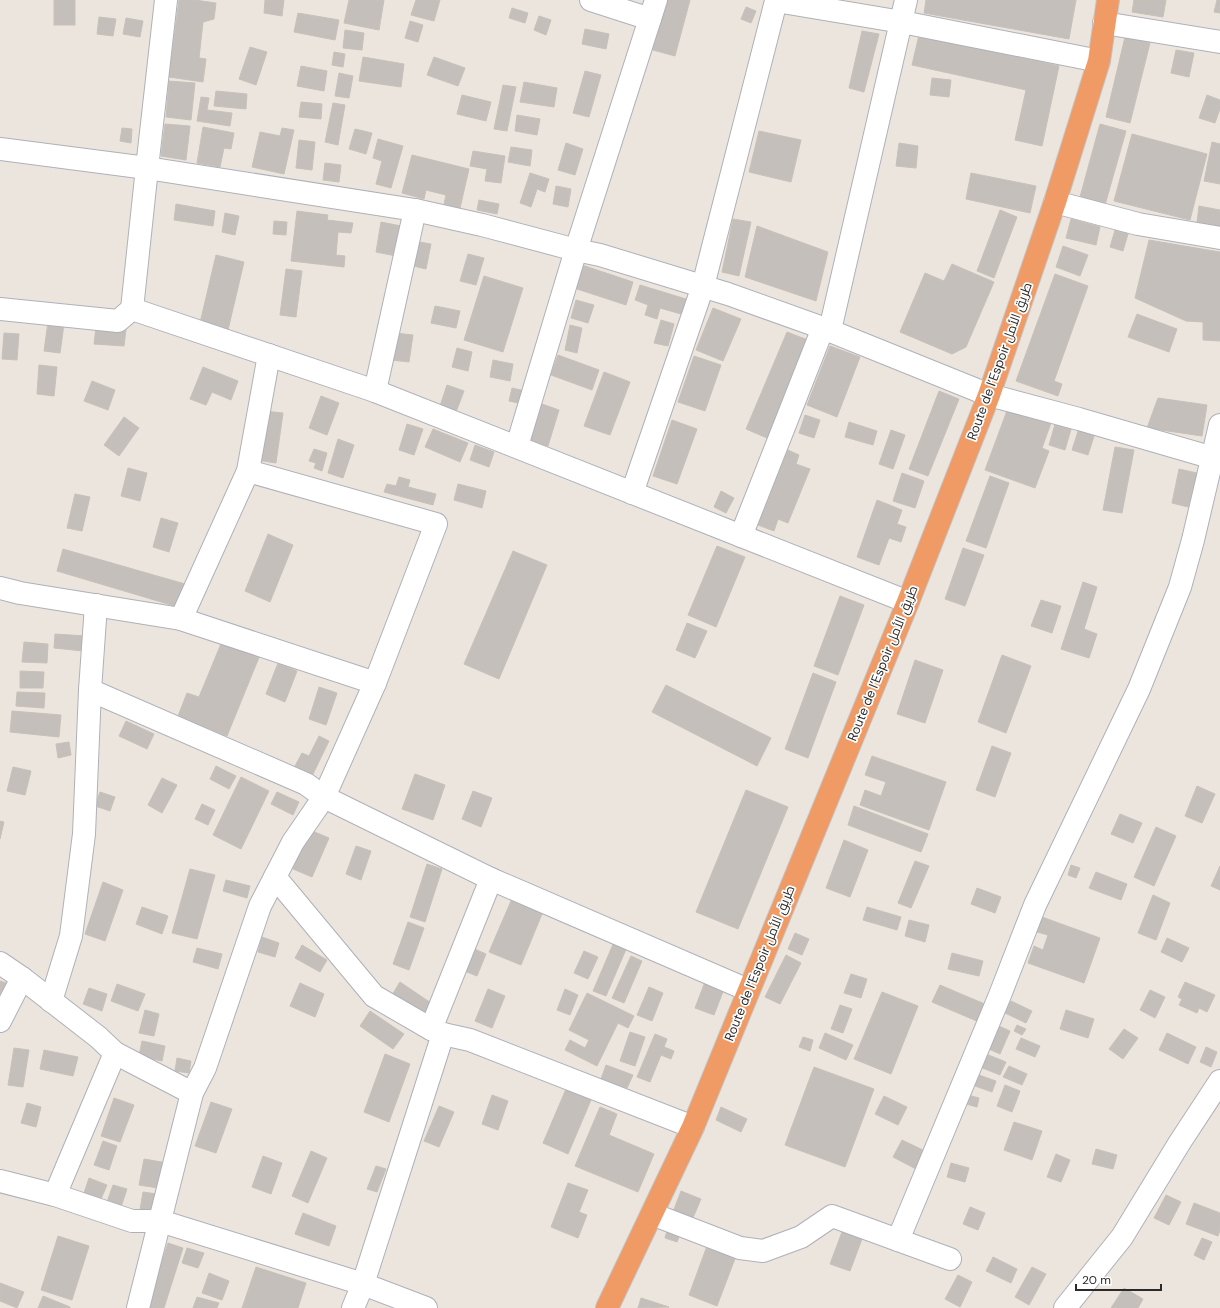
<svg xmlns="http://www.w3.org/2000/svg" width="1220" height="1308" font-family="'DM Sans',Cairo,sans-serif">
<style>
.building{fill:#c4bfbb;stroke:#c7c1b8}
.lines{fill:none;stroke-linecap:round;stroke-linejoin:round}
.street-casing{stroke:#afb1ba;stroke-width:24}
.highway-casing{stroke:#c4c4c4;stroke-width:24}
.street{stroke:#fff;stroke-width:22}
.highway{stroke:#f09a65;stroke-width:22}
.labels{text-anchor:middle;stroke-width:3.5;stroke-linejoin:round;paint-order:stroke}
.street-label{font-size:13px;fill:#2b2b2b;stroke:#fff}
</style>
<rect width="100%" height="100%" fill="#ece5de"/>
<!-- building -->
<g class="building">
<rect x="54" y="0" width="21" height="25"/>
<polygon points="179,0 195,0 216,3 214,19 203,22 199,58 206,59 203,82 169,77"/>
<polygon points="265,0 284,0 282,16 264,13"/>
<polygon points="349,0 384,0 379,30 344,23"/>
<polygon points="416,0 440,0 434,21 411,15"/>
<polygon points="667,0 690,0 675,56 653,50"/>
<polygon points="926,0 1076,0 1069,39 924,13"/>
<polygon points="1134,0 1166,0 1163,17 1132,12"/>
<polygon points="1217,0 1220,0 1220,13 1214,12"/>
<polygon points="746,7 756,11 751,23 741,19"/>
<polygon points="512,8 528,13 525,23 509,18"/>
<polygon points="298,13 339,20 335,40 294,32"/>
<polygon points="539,16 551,20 546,35 534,30"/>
<polygon points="99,17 116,19 113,36 97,34"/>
<polygon points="126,18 143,21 140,37 123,34"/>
<polygon points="410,21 423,25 418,42 405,38"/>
<polygon points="585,29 609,34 606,49 582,44"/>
<polygon points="345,30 364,33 362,50 343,48"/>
<polygon points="862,31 879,34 864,92 849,88"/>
<polygon points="919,35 1059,66 1042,146 1015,140 1026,90 912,65"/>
<polygon points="1125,37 1150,43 1130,123 1106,117"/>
<polygon points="250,47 267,52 256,85 239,79"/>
<polygon points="1176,50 1194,53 1189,77 1171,73"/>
<polygon points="334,52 345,54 343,67 332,65"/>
<polygon points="363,57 404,64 401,87 359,81"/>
<polygon points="434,57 465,68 458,86 427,75"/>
<polygon points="301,66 327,71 324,91 297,86"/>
<polygon points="585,71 601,75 589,117 573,113"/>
<polygon points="339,73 353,76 349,98 335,96"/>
<polygon points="932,78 951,80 949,97 930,95"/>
<polygon points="169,81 195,83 191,120 166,117"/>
<polygon points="524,82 557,88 554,107 520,102"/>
<polygon points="503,85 516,87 507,131 494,129"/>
<polygon points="216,91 247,94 246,109 214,106"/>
<polygon points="462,95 491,102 486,121 457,114"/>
<polygon points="1207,95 1220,100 1220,109 1215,123 1199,118"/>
<polygon points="201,97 209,98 207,110 232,113 230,126 197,121"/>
<polygon points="301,102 322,104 321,119 299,117"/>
<polygon points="333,103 345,105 338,145 325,142"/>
<polygon points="517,115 540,119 537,135 515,131"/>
<polygon points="165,124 190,126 186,160 161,156"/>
<polygon points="1100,124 1126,131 1105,205 1080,197"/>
<polygon points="203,127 234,133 231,149 224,148 220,167 197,163"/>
<polygon points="122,128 132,129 131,143 120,141"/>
<polygon points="282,128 294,130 284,174 252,167 260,132 280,136"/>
<polygon points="355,129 372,133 366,154 349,149"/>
<polygon points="759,131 801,140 791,182 749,172"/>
<polygon points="1132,134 1207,154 1190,220 1114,201"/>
<polygon points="378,139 403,146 391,188 376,184 382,161 373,158"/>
<polygon points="299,140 315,142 312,170 296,168"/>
<polygon points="1212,142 1220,144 1220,184 1204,181"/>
<polygon points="566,143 583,149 575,175 558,170"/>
<polygon points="899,143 918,146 916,168 896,166"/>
<polygon points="511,147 532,150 530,166 508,162"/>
<polygon points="473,151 505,156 501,183 485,181 487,169 470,166"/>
<polygon points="412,155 469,169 460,208 444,204 446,195 426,190 424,199 402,193"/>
<polygon points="325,163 341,165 339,182 323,180"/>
<polygon points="530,173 549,179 545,192 537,189 531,207 520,203"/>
<polygon points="971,173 1036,186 1030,213 966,199"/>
<polygon points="556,186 571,189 568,207 553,204"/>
<polygon points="479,200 499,204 497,214 477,210"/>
<polygon points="176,204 215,211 213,226 174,220"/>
<polygon points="1199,206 1220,210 1220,227 1197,223"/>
<polygon points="1000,210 1017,217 994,278 977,271"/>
<polygon points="297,211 328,215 327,220 353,223 351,233 338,232 336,255 345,256 344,267 291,261"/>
<polygon points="225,213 239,216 235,235 222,232"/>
<polygon points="733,219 751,222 739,276 722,272"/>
<polygon points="1071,219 1100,227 1096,245 1066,238"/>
<polygon points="274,221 287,222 286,235 273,234"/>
<polygon points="381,222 401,226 396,256 376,252"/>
<polygon points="757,226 828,252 816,301 745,277"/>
<polygon points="1115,230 1128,234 1123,251 1110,247"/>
<polygon points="1149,240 1220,252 1220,341 1203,340 1203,322 1186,321 1135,298"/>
<polygon points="414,241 431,244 426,269 409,265"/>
<polygon points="1063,246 1088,255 1080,276 1056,267"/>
<polygon points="468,254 484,258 476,285 460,281"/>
<polygon points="216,255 244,262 228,330 200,323"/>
<polygon points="952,264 994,282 966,347 952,354 900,332 925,273 944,281"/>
<polygon points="582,265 633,282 626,305 574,288"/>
<polygon points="286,269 302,271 296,317 280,315"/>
<polygon points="1055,274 1088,286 1054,381 1062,384 1058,396 1016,381"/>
<polygon points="484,276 523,288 503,352 464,340"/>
<polygon points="640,285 686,299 681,314 660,308 657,319 645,315 648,305 635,300"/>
<polygon points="576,300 594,305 588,323 571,318"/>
<polygon points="435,306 460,311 456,328 431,323"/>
<polygon points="713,308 741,319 723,361 696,350"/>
<polygon points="1137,314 1177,329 1169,352 1128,337"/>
<polygon points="661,320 674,324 668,346 654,343"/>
<polygon points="48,322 64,324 60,353 44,351"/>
<polygon points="570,325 582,328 577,353 565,350"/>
<polygon points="96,327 126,329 124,346 94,344"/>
<polygon points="787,332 808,340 767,438 746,429"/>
<polygon points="4,333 19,334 17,360 2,359"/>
<polygon points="395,333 413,335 409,362 391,360"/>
<polygon points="830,346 860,357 837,417 807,405"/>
<polygon points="457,348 472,352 468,371 452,367"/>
<polygon points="558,355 599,370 592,390 551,375"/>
<polygon points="694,356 721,365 705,411 678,402"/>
<polygon points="493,360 513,364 510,381 490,377"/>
<polygon points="39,365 57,367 54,396 37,394"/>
<polygon points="203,367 238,381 231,400 212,392 206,405 190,399"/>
<polygon points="604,372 630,382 610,435 584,426"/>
<polygon points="92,381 115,390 108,410 84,401"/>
<polygon points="447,385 464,391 456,412 440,406"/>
<polygon points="512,388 525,391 523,404 509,401"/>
<polygon points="939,391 959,399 928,476 909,469"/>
<polygon points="321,396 339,403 327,435 309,428"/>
<polygon points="1158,398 1207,405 1202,436 1147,428"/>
<polygon points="542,404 559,410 548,446 529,440"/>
<polygon points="1008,408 1051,423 1042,448 1049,451 1035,488 985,470"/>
<polygon points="264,411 283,413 276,463 257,460"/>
<polygon points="805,415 820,420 814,438 799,433"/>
<polygon points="124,417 139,428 119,456 104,445"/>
<polygon points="672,420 697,429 677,484 653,476"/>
<polygon points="1056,421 1072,426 1065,450 1049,445"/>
<polygon points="849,422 877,431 873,445 845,437"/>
<polygon points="407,424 423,429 414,455 399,450"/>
<polygon points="1079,428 1095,433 1088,455 1072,450"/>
<polygon points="433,429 468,443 460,462 425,447"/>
<polygon points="891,430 905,435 893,469 879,464"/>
<polygon points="338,439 354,445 343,478 328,473"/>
<polygon points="475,445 494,452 489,467 470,460"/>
<polygon points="1115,447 1134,450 1122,513 1103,510"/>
<polygon points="314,449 327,453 322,471 314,468 316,463 309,461"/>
<polygon points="788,450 799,455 796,464 810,469 788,523 778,519 774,531 758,525"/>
<polygon points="128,468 147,473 140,501 121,496"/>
<polygon points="1179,469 1197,473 1188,507 1172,503"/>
<polygon points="902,473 924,481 915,508 893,501"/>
<polygon points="990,476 1009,483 986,548 966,541"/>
<polygon points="399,477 410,480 408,487 436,494 433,505 384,492 387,484 396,486"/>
<polygon points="458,484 486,491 482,508 454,500"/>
<polygon points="721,491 734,498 726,513 714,507"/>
<polygon points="75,494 90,497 82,531 67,528"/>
<polygon points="877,500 902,510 897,524 906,527 901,542 889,538 879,565 857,557"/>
<polygon points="161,518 178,523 169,552 153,547"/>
<polygon points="268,534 293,545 270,602 245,591"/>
<polygon points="717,546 745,557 716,627 688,615"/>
<polygon points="963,548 984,555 965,606 945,599"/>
<polygon points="63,549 185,584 178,607 57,571"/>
<polygon points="513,551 547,565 499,679 464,664"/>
<polygon points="1083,582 1097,587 1084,629 1097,634 1089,658 1061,649"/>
<polygon points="840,596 864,605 838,675 814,666"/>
<polygon points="1041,600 1061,606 1052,633 1031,626"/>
<polygon points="687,623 707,631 695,658 676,650"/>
<polygon points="55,634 85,636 83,651 54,648"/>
<polygon points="223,639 260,655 227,736 178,716 187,693 199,697"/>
<polygon points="24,642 48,644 47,663 22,662"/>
<polygon points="1002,655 1031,666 1006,733 978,722"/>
<polygon points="915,660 943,670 925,723 897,714"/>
<polygon points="278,663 297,671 285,702 266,694"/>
<polygon points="20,671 44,672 43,688 20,688"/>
<polygon points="813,673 836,682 808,758 785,749"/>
<polygon points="666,685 771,738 757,766 652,712"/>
<polygon points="319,687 337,693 326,725 309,719"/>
<polygon points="17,692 45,693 44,708 16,706"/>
<polygon points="12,711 61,715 59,737 10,732"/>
<polygon points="126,721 154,734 147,749 119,736"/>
<polygon points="319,736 329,741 313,774 295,766 302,753 309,756"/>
<polygon points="69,742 71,755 58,758 56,744"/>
<polygon points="992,746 1011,753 995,797 976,790"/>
<polygon points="872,756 946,782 929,830 860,805 865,790 881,796 886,782 865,775"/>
<polygon points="216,766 236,776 229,789 210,779"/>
<polygon points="13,767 31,771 25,795 7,791"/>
<polygon points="415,774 445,785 433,820 402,809"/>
<polygon points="241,777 269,791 241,849 213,835"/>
<polygon points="162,778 177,785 162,813 148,805"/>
<polygon points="1197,786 1215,794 1202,823 1185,816"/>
<polygon points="746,790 788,807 738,929 696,912"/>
<polygon points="473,791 492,798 481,827 462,819"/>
<polygon points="100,792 115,797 110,811 95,806"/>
<polygon points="277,792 299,802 293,815 271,804"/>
<polygon points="202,804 215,810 208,825 195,819"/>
<polygon points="854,806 928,834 921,852 848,825"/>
<polygon points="1120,814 1142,823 1133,843 1111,834"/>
<polygon points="0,821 4,822 0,839"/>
<polygon points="1156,827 1176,836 1154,886 1134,877"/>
<polygon points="310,830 329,838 312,877 293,869"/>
<polygon points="844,840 868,850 850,897 826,888"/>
<polygon points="356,846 371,851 361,880 346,874"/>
<polygon points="915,861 929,866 911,908 898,903"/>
<polygon points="427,864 442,869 425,922 410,917"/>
<polygon points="1071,865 1080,868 1076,878 1068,875"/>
<polygon points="1220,866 1220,890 1211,886"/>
<polygon points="190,869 215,875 197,939 172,933"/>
<polygon points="1096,872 1127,884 1121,900 1089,888"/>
<polygon points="226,880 250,886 247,898 223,891"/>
<polygon points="103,882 123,890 105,941 85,934"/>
<polygon points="977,888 1001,897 995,913 971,904"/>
<polygon points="1153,895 1170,903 1156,940 1138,933"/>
<polygon points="511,901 542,914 521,965 489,952"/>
<polygon points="142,907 168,916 162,934 136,924"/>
<polygon points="867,907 901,917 897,930 863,920"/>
<polygon points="1042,917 1100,938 1084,983 1028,963 1034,946 1043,950 1048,935 1037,932"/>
<polygon points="909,920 929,925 925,942 905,936"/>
<polygon points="408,922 424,928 409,970 393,964"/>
<polygon points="795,933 809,939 802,955 788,949"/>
<polygon points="262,937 279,943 275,957 258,952"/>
<polygon points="1167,938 1189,948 1182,962 1161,952"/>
<polygon points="614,942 627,947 606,996 593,991"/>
<polygon points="302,945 327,960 320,972 295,958"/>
<polygon points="197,948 222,954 218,969 193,962"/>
<polygon points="472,948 486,954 477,976 462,970"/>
<polygon points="584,951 598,957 588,979 574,973"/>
<polygon points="952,953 983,961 979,976 948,969"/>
<polygon points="786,955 801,963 780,1004 765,997"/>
<polygon points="631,956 642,961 624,1003 612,998"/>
<polygon points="851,974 867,979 861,998 844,993"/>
<polygon points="0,981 6,983 0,999"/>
<polygon points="400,982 434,1005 426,1018 392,995"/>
<polygon points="705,982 724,989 714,1015 695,1008"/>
<polygon points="1185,982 1215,995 1207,1012 1199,1008 1197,1013 1179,1005 1182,999 1178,997"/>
<polygon points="300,983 324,994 315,1017 290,1006"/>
<polygon points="117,984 145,994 138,1011 111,1001"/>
<polygon points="940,985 987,1005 979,1022 932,1002"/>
<polygon points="649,987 663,993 652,1021 637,1015"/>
<polygon points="89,988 107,994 102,1011 83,1004"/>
<polygon points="488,989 505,996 492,1028 475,1021"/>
<polygon points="565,989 578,995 570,1015 557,1010"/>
<polygon points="1150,990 1165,997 1155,1018 1140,1010"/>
<polygon points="882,992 918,1006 891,1074 854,1059"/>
<polygon points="587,993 634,1016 628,1028 618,1023 597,1066 565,1050 570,1040 585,1048 589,1040 569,1030"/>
<polygon points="1011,1001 1032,1011 1026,1023 1005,1013"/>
<polygon points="840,1005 852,1009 843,1033 831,1029"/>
<polygon points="145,1010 159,1014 154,1036 139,1033"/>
<polygon points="1066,1010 1094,1019 1088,1038 1060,1029"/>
<polygon points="370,1011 404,1034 393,1049 360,1026"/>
<polygon points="1017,1025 1026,1029 1022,1035 1014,1031"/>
<polygon points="999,1026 1010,1031 1000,1054 989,1049"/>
<polygon points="1124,1029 1138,1038 1123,1059 1109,1049"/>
<polygon points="630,1032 645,1037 635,1066 620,1061"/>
<polygon points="825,1033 853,1045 846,1060 819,1048"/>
<polygon points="1167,1033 1196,1047 1188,1064 1159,1050"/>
<polygon points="655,1034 667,1039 664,1047 674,1051 671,1059 661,1055 650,1082 637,1077"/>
<polygon points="803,1037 813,1040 810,1051 799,1047"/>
<polygon points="1021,1038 1040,1046 1035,1057 1016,1049"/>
<polygon points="142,1041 165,1046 162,1061 139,1056"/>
<polygon points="1206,1047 1217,1052 1211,1067 1200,1062"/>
<polygon points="14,1048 29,1050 23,1087 8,1085"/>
<polygon points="44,1050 78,1057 73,1076 40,1069"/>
<polygon points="385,1054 410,1064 389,1122 364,1112"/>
<polygon points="986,1054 1006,1062 1000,1075 980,1067"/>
<polygon points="177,1058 191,1061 189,1073 175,1071"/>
<polygon points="606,1065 633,1075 627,1088 601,1079"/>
<polygon points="1009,1066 1027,1074 1022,1085 1003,1077"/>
<polygon points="814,1067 874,1089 845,1167 785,1145"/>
<polygon points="979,1075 996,1081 992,1092 975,1086"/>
<polygon points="1005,1085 1020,1091 1012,1112 997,1106"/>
<polygon points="566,1089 591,1100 568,1154 543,1143"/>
<polygon points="492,1095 508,1101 498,1130 482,1124"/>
<polygon points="968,1095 979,1098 977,1107 966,1104"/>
<polygon points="884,1096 907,1107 898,1125 875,1114"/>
<polygon points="114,1098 134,1105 120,1142 101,1136"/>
<polygon points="211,1102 232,1109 216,1153 195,1146"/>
<polygon points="27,1103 41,1107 36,1127 21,1123"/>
<polygon points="439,1106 454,1112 439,1147 424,1141"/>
<polygon points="600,1107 617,1114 609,1135 654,1154 638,1192 575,1166"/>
<polygon points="721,1107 747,1119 741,1132 716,1120"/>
<polygon points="1014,1122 1042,1131 1032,1160 1004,1150"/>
<polygon points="902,1140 925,1151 916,1169 893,1157"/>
<polygon points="103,1141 117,1146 109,1170 94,1165"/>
<polygon points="1096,1149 1117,1155 1113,1169 1092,1164"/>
<polygon points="311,1151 327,1158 308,1203 292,1196"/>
<polygon points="1056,1154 1070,1160 1061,1182 1047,1177"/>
<polygon points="263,1156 282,1163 271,1194 252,1187"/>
<polygon points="144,1159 162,1162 158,1188 139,1185"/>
<polygon points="951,1163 969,1168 965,1182 947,1177"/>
<polygon points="376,1166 386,1169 377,1192 367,1189"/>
<polygon points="89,1178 107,1185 101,1199 84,1193"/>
<polygon points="568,1183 588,1190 579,1212 587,1215 578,1238 551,1227"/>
<polygon points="113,1185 127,1189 121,1207 107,1202"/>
<polygon points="681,1191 701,1199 692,1220 673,1212"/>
<polygon points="143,1192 157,1194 154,1212 140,1210"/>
<polygon points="1166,1195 1181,1202 1169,1225 1154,1218"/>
<polygon points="1194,1203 1220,1213 1220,1230 1218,1236 1186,1224"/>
<polygon points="970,1207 985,1213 978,1230 963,1224"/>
<polygon points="303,1213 336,1226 329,1246 295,1234"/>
<polygon points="668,1227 681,1232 677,1242 665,1238"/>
<polygon points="842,1232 862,1239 850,1271 830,1264"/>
<polygon points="58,1236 89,1246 72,1300 41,1290"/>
<polygon points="1202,1238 1212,1242 1204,1260 1194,1255"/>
<polygon points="168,1243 183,1248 164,1308 147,1308"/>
<polygon points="707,1246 736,1256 717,1306 689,1295"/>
<polygon points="187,1248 204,1253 198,1268 182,1263"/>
<polygon points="993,1257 1017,1269 1011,1283 986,1271"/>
<polygon points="256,1267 306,1283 298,1308 242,1308"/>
<polygon points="1032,1267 1046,1274 1029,1305 1015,1297"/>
<polygon points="209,1273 229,1281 222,1300 202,1293"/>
<polygon points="958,1275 972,1282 960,1307 945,1299"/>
<polygon points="0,1283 24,1292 17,1308 0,1301"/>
<polygon points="1124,1288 1143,1299 1138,1308 1111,1308"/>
<polygon points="43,1296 70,1307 70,1308 38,1308"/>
<polygon points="197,1297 219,1303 217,1308 193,1308"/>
<polygon points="641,1298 669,1307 638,1308"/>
</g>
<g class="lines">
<defs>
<g id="street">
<polyline points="591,0 650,19"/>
<polyline points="1104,23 1220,42"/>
<polyline points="0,149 147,168 166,0"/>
<polyline points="1055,202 1138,224 1220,238"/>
<polyline points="0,309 118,321 132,309"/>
<polyline points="830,330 906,0"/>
<polyline points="375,391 415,210"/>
<polyline points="517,446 576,250 656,0"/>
<polyline points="632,493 703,286 776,1 902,22 1099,61"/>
<polyline points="741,536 823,328"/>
<polyline points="0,588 20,593 181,619 375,683"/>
<polyline points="908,602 375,391 132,309 147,168 415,210 482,225 576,250 600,255 728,294 823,328 989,395 1079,419 1220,460"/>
<polyline points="181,619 248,471 269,355"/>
<polyline points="90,690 306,784 324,797 491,879 748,990"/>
<polyline points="275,877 374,996 431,1029 443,1034"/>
<polyline points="0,963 22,978 98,1037 115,1053 192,1093"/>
<polyline points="51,1001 71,936 84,834 90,690 96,605"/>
<polyline points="0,1021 22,978"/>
<polyline points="431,1029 491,879"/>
<polyline points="0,1181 55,1195 132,1221 160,1221 363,1284 426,1308"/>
<polyline points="55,1195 115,1053"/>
<polyline points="652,1214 740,1248 763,1251 801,1237 832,1216 950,1259"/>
<polyline points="898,1240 1000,995 1035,905 1139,689 1180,587 1193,540 1220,425"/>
<polyline points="138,1308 192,1093 205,1068 260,906 293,842 324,797 375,683 436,524 248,471"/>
<polyline points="353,1308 363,1284 443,1034 470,1040 693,1127"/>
<polyline points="1065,1308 1122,1237 1180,1142 1220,1081"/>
</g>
<polyline id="highway" points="607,1308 693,1127 908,602 989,395 1055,202 1099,61 1108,0"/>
</defs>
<!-- street casing -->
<use href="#street" class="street-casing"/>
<!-- highway casing -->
<use href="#highway" class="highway-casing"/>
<!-- street -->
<use href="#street" class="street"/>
<!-- highway -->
<use href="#highway" class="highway"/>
</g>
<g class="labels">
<!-- street labels -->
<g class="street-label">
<text transform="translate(999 361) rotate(-70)" y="5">Route de l’Espoir طريق الأمل</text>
<text transform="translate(882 663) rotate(-68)" y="5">Route de l’Espoir طريق الأمل</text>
<text transform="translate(759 963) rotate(-68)" y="5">Route de l’Espoir طريق الأمل</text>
</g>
</g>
<!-- scale -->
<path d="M1076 1284v6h85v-6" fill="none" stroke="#2b2b2b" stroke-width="2"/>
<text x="1082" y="1284" font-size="12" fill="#2b2b2b" stroke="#ffffff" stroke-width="3" paint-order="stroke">20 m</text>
</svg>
